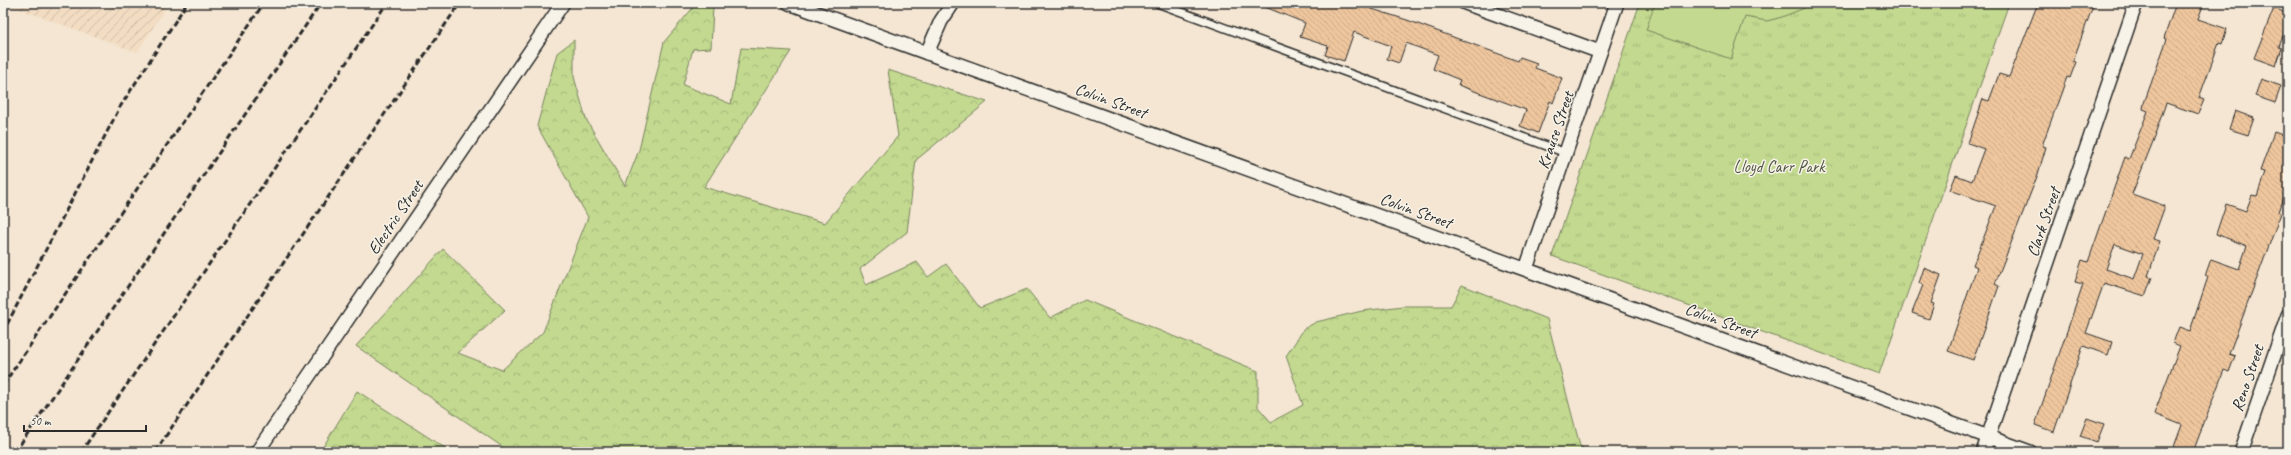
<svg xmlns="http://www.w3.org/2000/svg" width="2291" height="455" font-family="Caveat,sans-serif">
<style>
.industrial{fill:url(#industrial-furrows)}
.forest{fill:url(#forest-crowns);stroke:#76825d}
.park{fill:url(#park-tufts);stroke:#76825d}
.pitch{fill:#c2d98f;stroke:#76825d}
.building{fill:url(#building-back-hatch);stroke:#2b2b2b;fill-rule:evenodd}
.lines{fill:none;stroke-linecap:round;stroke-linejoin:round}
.lane-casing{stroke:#2b2b2b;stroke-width:10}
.street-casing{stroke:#2b2b2b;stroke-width:16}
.lane{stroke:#f7f3e8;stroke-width:7}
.street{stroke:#f7f3e8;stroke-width:13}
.rail{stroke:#2b2b2b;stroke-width:3;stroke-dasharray:6 3;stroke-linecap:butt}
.labels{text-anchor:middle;stroke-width:3;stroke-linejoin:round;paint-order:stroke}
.street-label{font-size:17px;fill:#2b2b2b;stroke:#f7f3e8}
.park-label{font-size:17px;fill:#515644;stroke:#f7f3e8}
</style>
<defs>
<pattern id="industrial-furrows" width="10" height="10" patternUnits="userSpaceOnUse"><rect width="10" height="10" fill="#f2dcc2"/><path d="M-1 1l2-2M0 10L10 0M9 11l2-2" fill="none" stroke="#d0bda7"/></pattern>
<pattern id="forest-crowns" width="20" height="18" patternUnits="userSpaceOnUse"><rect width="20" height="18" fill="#c2d98f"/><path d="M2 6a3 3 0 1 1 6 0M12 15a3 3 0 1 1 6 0" fill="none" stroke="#a7ba7c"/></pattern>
<pattern id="park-tufts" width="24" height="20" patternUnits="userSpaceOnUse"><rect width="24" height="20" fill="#c2d98f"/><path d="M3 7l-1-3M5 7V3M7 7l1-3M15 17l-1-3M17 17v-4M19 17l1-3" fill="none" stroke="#a7ba7c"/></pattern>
<pattern id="building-back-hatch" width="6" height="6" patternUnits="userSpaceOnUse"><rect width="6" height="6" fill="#eec69e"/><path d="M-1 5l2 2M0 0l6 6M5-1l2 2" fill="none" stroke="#ca8"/></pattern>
</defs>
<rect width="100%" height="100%" fill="#f4e6d2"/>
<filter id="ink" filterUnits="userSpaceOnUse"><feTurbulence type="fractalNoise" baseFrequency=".025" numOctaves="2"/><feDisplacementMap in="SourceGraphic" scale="8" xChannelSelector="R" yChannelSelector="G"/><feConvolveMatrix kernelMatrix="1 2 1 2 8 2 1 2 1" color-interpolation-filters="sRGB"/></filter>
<g filter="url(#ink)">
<!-- industrial -->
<polygon class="industrial" points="3,3 169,3 137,52"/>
<!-- forest -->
<g class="forest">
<polygon points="697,3 707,3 713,7 711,48 693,49 683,85 731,104 741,48 791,51 704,187 825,223 898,136 888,70 987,102 916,160 907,232 860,269 866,285 917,262 928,277 946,264 980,308 1027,289 1050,318 1085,300 1258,371 1258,407 1271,422 1303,405 1286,356 1304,329 1316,322 1362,311 1403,306 1451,306 1462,285 1547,319 1580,446 1588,452 506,452 507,450 356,346 443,249 505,310 458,353 502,370 543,332 588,217 537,126 557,53 574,40 574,77 586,119 625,186 639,150 664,42"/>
<polygon points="357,391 451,452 320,452"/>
</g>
<!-- park -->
<polygon class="park" points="1640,3 2009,3 1879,374 1552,256"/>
<!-- pitch -->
<polygon class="pitch" points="1655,3 1817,3 1782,17 1767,21 1745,17 1731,59 1646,30"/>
<!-- building -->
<g class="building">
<polygon points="1255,3 1353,3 1407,20 1518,61 1520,57 1537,63 1535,68 1562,78 1553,103 1550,101 1538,133 1520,126 1526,110 1458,85 1460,80 1433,69 1438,55 1406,43 1399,63 1387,59 1391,46 1354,32 1344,61 1325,55 1328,46 1300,37 1305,23"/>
<polygon points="2038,3 2094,3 2073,61 2076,62 2070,78 2067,77 2043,143 2043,146 2046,147 2038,174 1995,284 1999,286 1973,360 1948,351 1977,267 1973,265 1996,206 1950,190 1956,175 1972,181 1984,149 1968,143 1983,99 1989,101 1999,74 2009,77"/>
<path d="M2176,3H2204L2198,19L2227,29L2222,44L2219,43L2199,98L2204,100L2198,114L2166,103L2155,134H2156L2132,194L2165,206L2153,239L2160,241L2148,276L2152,277L2145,296L2104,283L2086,333L2112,342L2108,355L2083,346L2054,432L2035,425L2083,284L2075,282L2082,260L2088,262L2125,157L2129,159L2148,111L2143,109L2144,103L2167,39L2164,38ZM2115,244L2143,254L2134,279L2106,269Z"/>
<polygon points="2274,8 2288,14 2288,22 2279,47 2282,48 2276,66 2254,58"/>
<polygon points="2261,79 2281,86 2275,103 2255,96"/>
<polygon points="2235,111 2254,118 2248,135 2229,129"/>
<polygon points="2274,132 2288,137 2288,185 2279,212 2281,213 2229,354 2235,356 2229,372 2224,370 2193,452 2172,452 2182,425 2154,414 2180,346 2173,343 2179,327 2190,331 2208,277 2205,276 2211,259 2239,269 2247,246 2216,234 2226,204 2246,211 2252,195 2257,196 2265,172 2260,171"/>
<polygon points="1924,268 1941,275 1931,303 1934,304 1929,319 1912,313 1923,285 1919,283"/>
<polygon points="2087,418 2104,424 2097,442 2080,436"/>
</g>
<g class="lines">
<defs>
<polyline id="lane" points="1157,3 1566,153"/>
<g id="street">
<polyline points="789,3 2030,452"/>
<polyline points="1465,3 1600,52"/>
<polyline points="927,53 941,21 953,3"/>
<polyline points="1526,269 1617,3"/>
<polyline points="257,452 563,3"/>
<polyline points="1983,452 2136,3"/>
<polyline points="2241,452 2288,315"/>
</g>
</defs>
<!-- lane casing -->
<use href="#lane" class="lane-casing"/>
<!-- street casing -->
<use href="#street" class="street-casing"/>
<!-- lane -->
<use href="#lane" class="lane"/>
<!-- street -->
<use href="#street" class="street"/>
<!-- rail -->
<g class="rail">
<polyline points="3,332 120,107 187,3"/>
<polyline points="3,385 264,3"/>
<polyline points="15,452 321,3"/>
<polyline points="81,452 387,3"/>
<polyline points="155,452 460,3"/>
</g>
</g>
</g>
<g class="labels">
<!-- street labels -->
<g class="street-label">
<text transform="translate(1111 100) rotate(20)" y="6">Colvin Street</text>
<text transform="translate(1555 130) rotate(-71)" y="6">Krause Street</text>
<text transform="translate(1416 210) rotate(20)" y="6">Colvin Street</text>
<text transform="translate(395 217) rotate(-56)" y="6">Electric Street</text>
<text transform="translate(2043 222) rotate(-71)" y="6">Clark Street</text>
<text transform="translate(1721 320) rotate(20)" y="6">Colvin Street</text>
<text transform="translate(2247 378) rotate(-71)" y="6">Reno Street</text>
</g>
<!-- park labels -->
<g class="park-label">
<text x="1779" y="172">Lloyd Carr Park</text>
</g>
</g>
<!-- margin -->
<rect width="2291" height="455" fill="none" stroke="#f7f3e8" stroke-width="16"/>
<rect x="8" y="8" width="2275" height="439" fill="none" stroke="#2b2b2b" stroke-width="1.5" filter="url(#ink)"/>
<!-- scale -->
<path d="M24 425v6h122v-6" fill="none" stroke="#2b2b2b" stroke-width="2"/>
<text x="30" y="425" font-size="12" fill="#2b2b2b" stroke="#f7f3e8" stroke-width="3" paint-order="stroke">50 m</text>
</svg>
